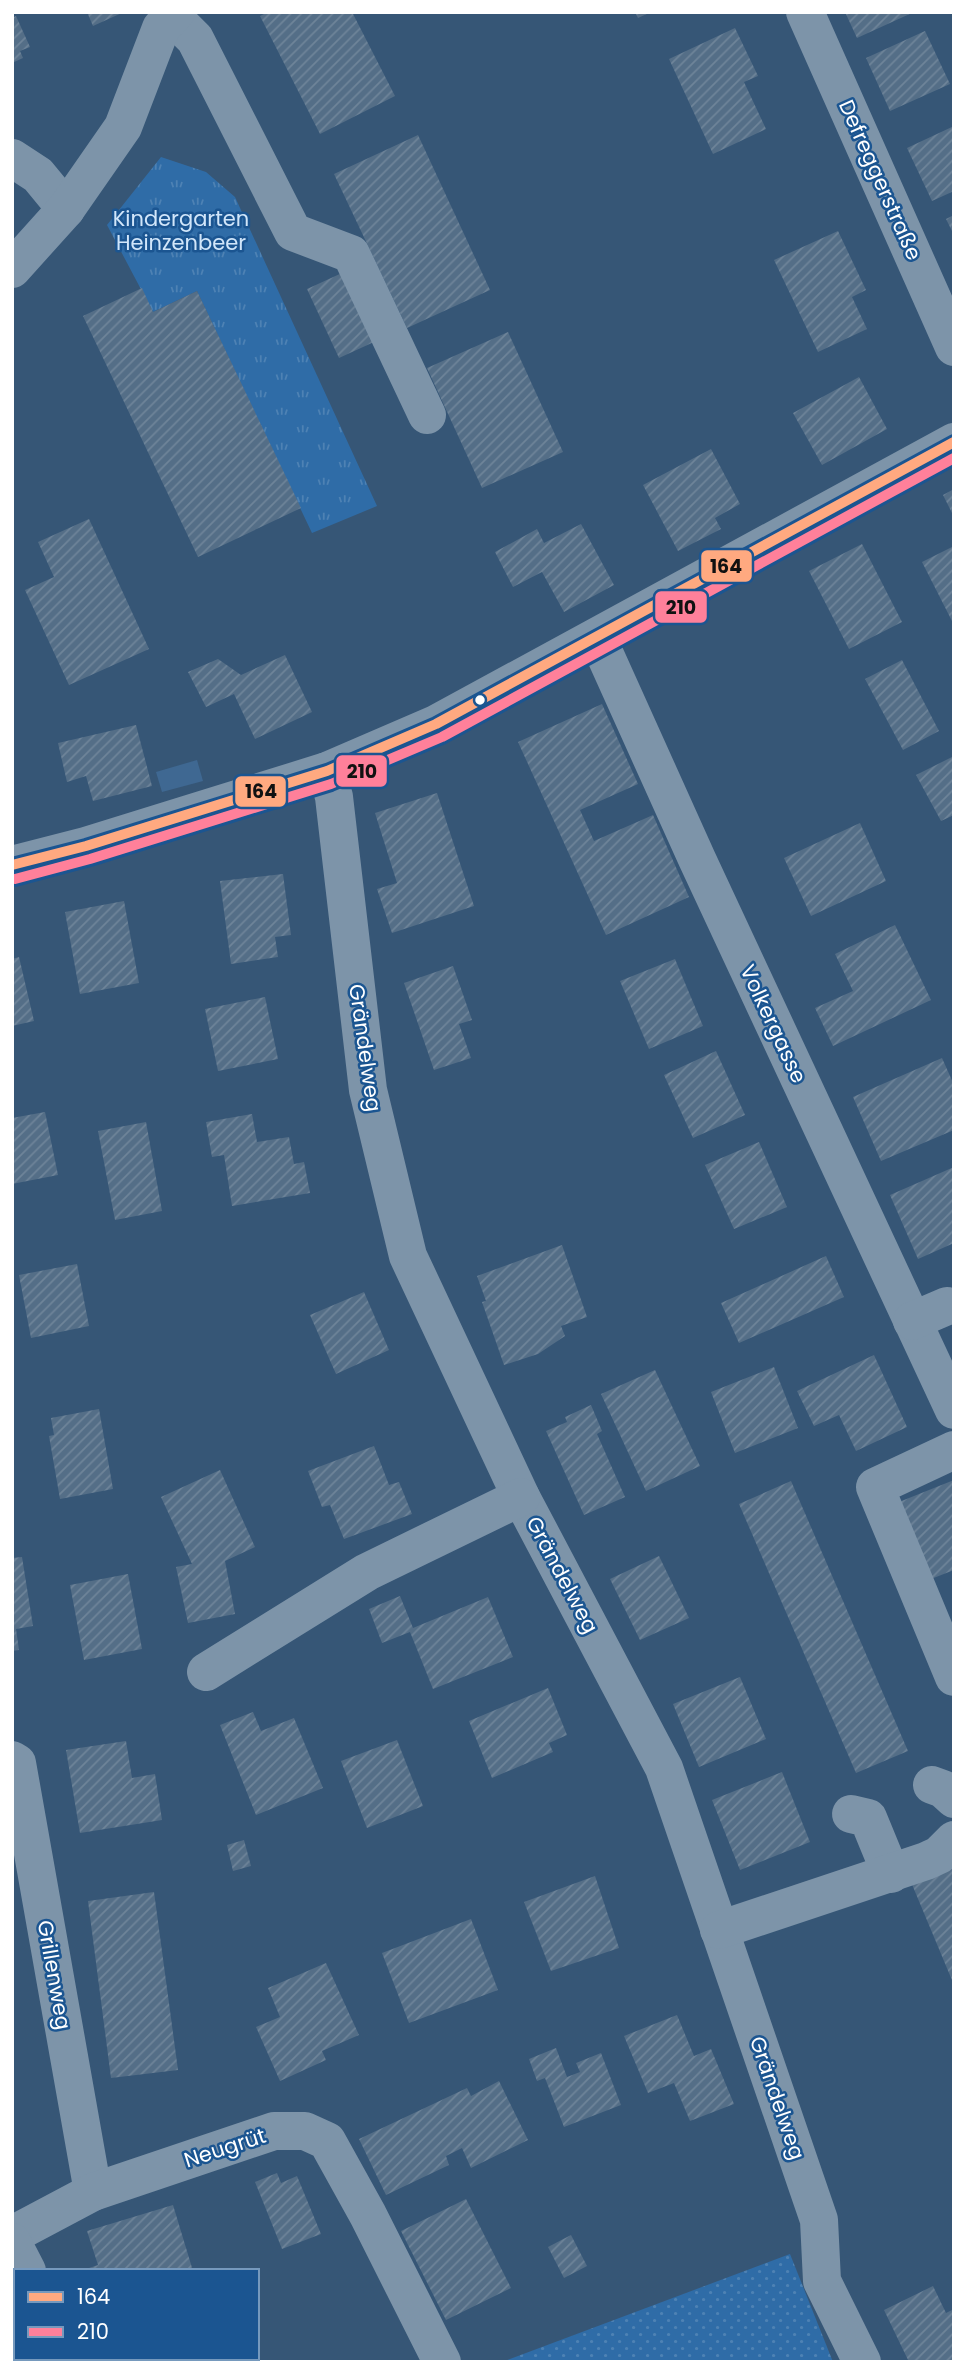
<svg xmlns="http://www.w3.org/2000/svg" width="966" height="2374" font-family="Poppins,sans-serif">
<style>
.grass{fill:url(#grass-dots)}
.park{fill:url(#park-tufts)}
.water{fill:#3f6892}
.building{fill:url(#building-hatch)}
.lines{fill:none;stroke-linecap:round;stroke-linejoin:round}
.minor{stroke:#7d94a9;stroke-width:38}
.bus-1-casing{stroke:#1b5591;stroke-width:16}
.bus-2-casing{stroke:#1b5591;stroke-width:16}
.bus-1{stroke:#ffa980;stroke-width:10}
.bus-2{stroke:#ff809a;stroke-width:10}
.bus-dot{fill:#fff;stroke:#1b5591;stroke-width:2.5}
.labels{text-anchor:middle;stroke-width:5;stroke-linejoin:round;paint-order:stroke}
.street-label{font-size:21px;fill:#fff;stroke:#1b5591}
.park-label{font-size:21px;fill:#d1e6fa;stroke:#1b5591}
.line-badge{stroke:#1b5591;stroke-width:2.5}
.pale-badge-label{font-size:19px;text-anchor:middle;font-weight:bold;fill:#111}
</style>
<defs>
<pattern id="grass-dots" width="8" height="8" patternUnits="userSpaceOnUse" patternTransform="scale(1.75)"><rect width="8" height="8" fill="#2f6ca7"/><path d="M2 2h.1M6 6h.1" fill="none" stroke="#4e82b4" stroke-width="1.8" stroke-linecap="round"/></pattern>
<pattern id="park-tufts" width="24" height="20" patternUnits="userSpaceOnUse" patternTransform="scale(1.75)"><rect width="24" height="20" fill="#2f6ca7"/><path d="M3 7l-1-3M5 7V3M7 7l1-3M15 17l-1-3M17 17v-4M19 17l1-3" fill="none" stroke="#4e82b4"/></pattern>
<pattern id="building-hatch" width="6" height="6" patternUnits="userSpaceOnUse" patternTransform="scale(1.75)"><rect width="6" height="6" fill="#546e87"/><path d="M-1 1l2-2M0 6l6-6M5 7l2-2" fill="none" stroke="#6e8499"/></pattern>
</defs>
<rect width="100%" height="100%" fill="#365676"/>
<!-- grass -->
<polygon class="grass" points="790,2254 833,2362 502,2362"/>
<!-- park -->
<polygon class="park" points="161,157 206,172 235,197 377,506 312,533 197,291 153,312 107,225"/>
<!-- water -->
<polygon class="water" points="197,760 203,781 162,792 156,772"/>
<!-- building -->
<g class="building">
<polygon points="87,12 124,12 93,26"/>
<polygon points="268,12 352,12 395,96 320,134 260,16"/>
<polygon points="635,12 651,12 638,18"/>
<polygon points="845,12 914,12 857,38"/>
<polygon points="16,16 30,47 20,51 23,58 12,63 12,18"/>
<polygon points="735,28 758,76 744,82 766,129 713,154 669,59"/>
<polygon points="925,31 950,84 890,111 866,58"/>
<polygon points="954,126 954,191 932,201 907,148"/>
<polygon points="418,135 490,290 407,328 334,174"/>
<polygon points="954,215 954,235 946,219"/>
<polygon points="838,231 866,290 852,297 867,329 818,352 774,260"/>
<polygon points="342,273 374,342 339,358 307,289"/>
<polygon points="142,288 153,312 197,291 301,508 198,557 83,316"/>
<polygon points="508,332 563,452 482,488 427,368"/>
<polygon points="859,377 887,429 822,465 793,413"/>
<polygon points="711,449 740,504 715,518 721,529 678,551 643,485"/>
<polygon points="954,489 954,517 943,495"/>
<polygon points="89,519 149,649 69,685 25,590 54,577 38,542"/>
<polygon points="581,524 614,585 564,612 542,572 513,587 495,552 537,529 544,543"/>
<polygon points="862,544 902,622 849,649 809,571"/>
<polygon points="954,546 954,625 922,562"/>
<polygon points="285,655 312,712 255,739 234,694 206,707 188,672 218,659 241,675"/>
<polygon points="902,660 939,731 903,750 865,679"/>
<polygon points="602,704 638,784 580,810 594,841 653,815 689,897 606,935 518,742"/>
<polygon points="136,725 152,786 93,801 86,776 67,782 58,743"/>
<polygon points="954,756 954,815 941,821 916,775"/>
<polygon points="437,793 474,906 392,933 377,889 397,883 375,813"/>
<polygon points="860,823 886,881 811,916 784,858"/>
<polygon points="283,874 291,935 275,937 278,957 231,964 220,881"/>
<polygon points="124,901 139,983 80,994 65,912"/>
<polygon points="895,925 931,1000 833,1046 815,1008 853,991 835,954"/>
<polygon points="19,957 34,1021 12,1026 12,959"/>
<polygon points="675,959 703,1026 649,1049 620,981"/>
<polygon points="453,966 472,1020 459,1024 471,1058 434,1070 404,983"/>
<polygon points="265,997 278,1059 218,1071 205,1009"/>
<polygon points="716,1051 745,1115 693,1138 664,1075"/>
<polygon points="942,1058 954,1085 954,1130 881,1161 853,1097"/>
<polygon points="45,1112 58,1175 12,1184 12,1118"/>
<polygon points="252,1114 257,1142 289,1137 294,1164 304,1162 310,1193 232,1206 224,1155 212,1157 206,1122"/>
<polygon points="146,1122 162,1211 115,1220 98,1131"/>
<polygon points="759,1142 787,1207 734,1229 705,1165"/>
<polygon points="954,1167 954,1243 918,1259 890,1195"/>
<polygon points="562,1245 587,1317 561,1326 565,1336 538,1354 504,1365 482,1302 486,1301 477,1276"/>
<polygon points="826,1256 844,1297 739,1343 721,1303"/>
<polygon points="77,1264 89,1326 31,1338 19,1275"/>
<polygon points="364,1292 389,1350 336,1374 310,1315"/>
<polygon points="874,1355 907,1427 856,1451 839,1415 814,1426 797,1391"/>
<polygon points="774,1367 798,1428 735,1453 711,1392"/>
<polygon points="655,1370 700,1466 646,1491 601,1394"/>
<polygon points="591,1405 602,1431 597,1434 625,1497 584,1515 546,1431 567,1422 565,1417"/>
<polygon points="99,1409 113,1489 60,1499 49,1436 54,1435 51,1418"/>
<polygon points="374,1446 389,1485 399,1482 412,1514 344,1539 330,1505 322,1507 308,1471"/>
<polygon points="220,1470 255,1547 225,1561 235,1614 188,1623 176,1567 192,1564 161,1497"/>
<polygon points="954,1480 954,1570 931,1579 899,1502"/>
<polygon points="791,1481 908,1751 856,1773 739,1504"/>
<polygon points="659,1556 689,1618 640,1640 610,1579"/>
<polygon points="22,1557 33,1626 16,1629 19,1650 12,1651 12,1558"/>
<polygon points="128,1574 142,1649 84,1660 70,1585"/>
<polygon points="400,1596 413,1628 488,1597 513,1657 433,1689 410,1632 382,1643 369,1609"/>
<polygon points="740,1677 766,1739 699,1767 673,1704"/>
<polygon points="548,1688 567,1735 549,1743 553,1752 492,1778 469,1721"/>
<polygon points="253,1712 261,1731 294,1718 323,1788 256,1815 220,1725"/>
<polygon points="397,1740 423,1806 367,1828 341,1761"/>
<polygon points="126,1741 132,1778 155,1774 162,1820 80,1833 66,1750"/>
<polygon points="782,1772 810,1842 740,1870 712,1800"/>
<polygon points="244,1840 251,1866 233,1871 227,1845"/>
<polygon points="954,1864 954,1985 911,1882"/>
<polygon points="595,1876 619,1948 551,1971 524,1902"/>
<polygon points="154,1892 178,2070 111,2078 88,1901"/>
<polygon points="471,1919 498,1990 409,2023 382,1953"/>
<polygon points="326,1963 359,2035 322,2051 326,2060 280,2081 256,2027 280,2017 268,1988"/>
<polygon points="677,2015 694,2056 711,2049 734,2104 690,2121 674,2083 648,2093 624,2036"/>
<polygon points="556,2048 567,2077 580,2072 576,2063 601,2053 621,2105 564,2127 545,2078 537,2081 529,2059"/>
<polygon points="499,2081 528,2140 471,2168 462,2148 446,2156 449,2165 386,2195 359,2139 467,2088 471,2096"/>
<polygon points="277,2173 281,2183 297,2176 321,2234 282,2249 255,2182"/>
<polygon points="466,2199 511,2288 446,2320 401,2231"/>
<polygon points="173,2205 193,2271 80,2271 98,2265 87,2231"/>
<polygon points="571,2235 587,2266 564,2278 548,2247"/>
<polygon points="933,2286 946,2313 954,2309 954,2362 909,2362 884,2310"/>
<polygon points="16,2309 16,2346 12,2339 12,2311"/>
</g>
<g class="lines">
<!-- minor -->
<g class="minor">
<polyline points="805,12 954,347"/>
<polyline points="172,16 195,39 293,232 351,254 427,415"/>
<polyline points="12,158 38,175 66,209"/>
<polyline points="12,269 66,209 123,127 161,28 176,12"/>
<polyline points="597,637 697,859 954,1410"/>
<polyline points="327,771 334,797 368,1090 408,1256 521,1497 664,1768 819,2220 822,2281 862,2362"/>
<polyline points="12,865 86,846 327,771 436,724 954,442"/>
<polyline points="912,1321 947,1306"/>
<polyline points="954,1450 875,1487 954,1677"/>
<polyline points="206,1672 367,1572 521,1497"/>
<polyline points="12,1760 17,1763 93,2192"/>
<polyline points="932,1785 943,1789 954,1799"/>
<polyline points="851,1814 868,1818 891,1874"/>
<polyline points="719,1930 926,1861 939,1855 954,1840"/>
<polyline points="12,2235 93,2192 274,2131 305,2131 327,2141 368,2215 442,2362"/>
<polyline points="12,2242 27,2271"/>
<polyline points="73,2358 74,2362"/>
</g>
<defs>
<polyline id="bus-1" points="12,865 86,846 327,771 436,724 954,442"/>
<polyline id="bus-2" points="15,879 90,859 331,784 442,737 954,458"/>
</defs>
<!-- bus-1 casing -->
<use href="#bus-1" class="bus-1-casing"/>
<!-- bus-2 casing -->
<use href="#bus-2" class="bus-2-casing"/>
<!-- bus-1 -->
<use href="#bus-1" class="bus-1"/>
<!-- bus-2 -->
<use href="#bus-2" class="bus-2"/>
</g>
<!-- markers -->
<circle class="bus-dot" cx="480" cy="700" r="6"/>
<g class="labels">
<!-- street labels -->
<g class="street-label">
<text transform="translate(880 180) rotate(66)" y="7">Defreggerstraße</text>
<text transform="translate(773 1024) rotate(65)" y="7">Volkergasse</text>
<text transform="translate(365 1048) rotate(82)" y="7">Grändelweg</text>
<text transform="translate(562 1575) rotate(62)" y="7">Grändelweg</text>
<text transform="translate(54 1975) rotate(80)" y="7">Grillenweg</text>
<text transform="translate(777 2098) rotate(71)" y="7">Grändelweg</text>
<text transform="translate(225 2148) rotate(-18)" y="7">Neugrüt</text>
</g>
<!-- park labels -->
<g class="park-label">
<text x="181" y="226">Kindergarten<tspan x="181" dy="24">Heinzenbeer</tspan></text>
</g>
</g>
<g class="line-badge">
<rect x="700" y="549" width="53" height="34" rx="7" fill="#ffa980"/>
<rect x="654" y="590" width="54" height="34" rx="7" fill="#ff809a"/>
<rect x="335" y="754" width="53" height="34" rx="7" fill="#ff809a"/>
<rect x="234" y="775" width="53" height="33" rx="7" fill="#ffa980"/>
</g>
<g class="pale-badge-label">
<text x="726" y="573">164</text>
<text x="681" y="614">210</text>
<text x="362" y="778">210</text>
<text x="261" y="798">164</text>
</g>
<!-- border -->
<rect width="966" height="2374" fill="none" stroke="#ffffff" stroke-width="28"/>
<!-- legend -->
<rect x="14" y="2269" width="245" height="91" fill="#1b5591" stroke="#7699bd" stroke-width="2"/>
<rect x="28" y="2292" width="35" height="10" fill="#ffa980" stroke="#7699bd" stroke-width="2"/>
<text x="77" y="2304" font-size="21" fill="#ffffff">164</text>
<rect x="28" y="2327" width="35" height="10" fill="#ff809a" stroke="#7699bd" stroke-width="2"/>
<text x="77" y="2339" font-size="21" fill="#ffffff">210</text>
</svg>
